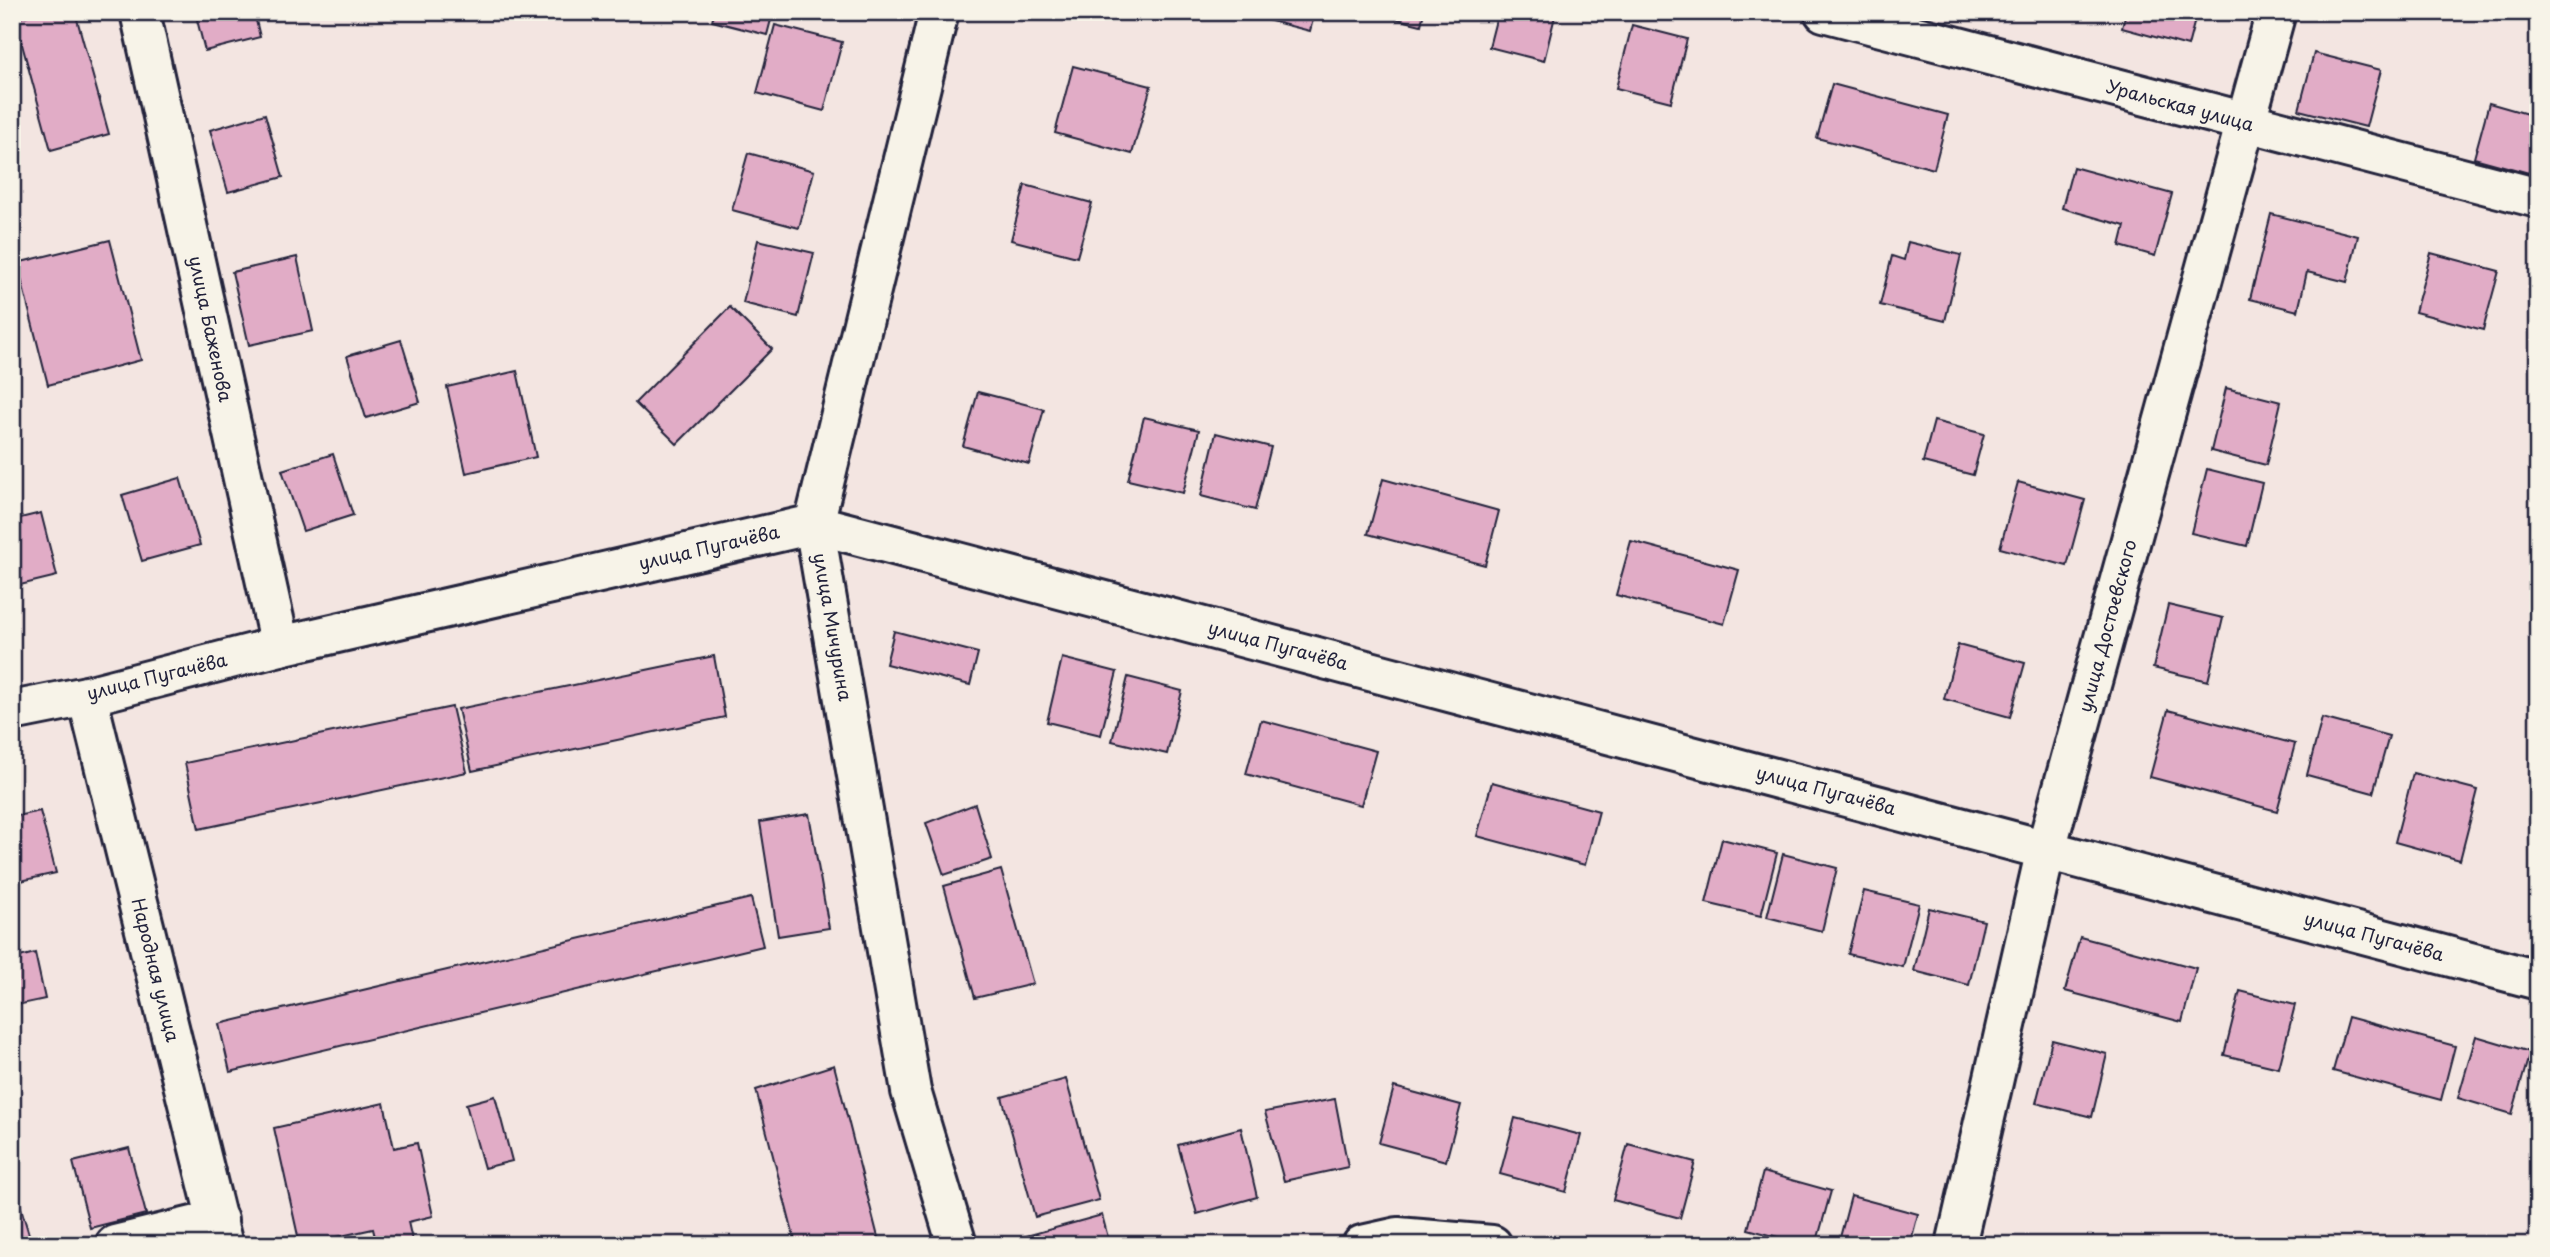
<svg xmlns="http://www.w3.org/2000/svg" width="2550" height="1257" font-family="'Playpen Sans',sans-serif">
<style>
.building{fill:#e1acc6;stroke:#22223b;stroke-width:2}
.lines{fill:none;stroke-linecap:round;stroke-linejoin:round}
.minor-casing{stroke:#22223b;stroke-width:44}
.minor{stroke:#f7f3e8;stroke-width:38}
.labels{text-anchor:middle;stroke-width:6;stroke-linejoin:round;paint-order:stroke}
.street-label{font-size:18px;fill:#22223b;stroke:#f7f3e8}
</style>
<rect width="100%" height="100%" fill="#f3e5e1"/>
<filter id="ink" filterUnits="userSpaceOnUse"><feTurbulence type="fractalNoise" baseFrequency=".0143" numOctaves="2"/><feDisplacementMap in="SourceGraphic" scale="14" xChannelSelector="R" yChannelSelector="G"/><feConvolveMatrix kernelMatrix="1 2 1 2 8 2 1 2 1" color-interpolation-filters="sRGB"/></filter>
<g filter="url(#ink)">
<!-- building -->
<g class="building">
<polygon points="39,12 75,12 109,134 51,150 15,19"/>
<polygon points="195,12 254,12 260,37 205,51"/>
<polygon points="714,12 773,12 767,35 712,21"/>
<polygon points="1256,12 1315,12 1310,31 1255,17"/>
<polygon points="1369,12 1424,12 1421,25"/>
<polygon points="1498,12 1556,12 1544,61 1489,47"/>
<polygon points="2126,12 2197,12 2188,46 2122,28"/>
<polygon points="775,25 842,42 824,111 757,93"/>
<polygon points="1632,25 1687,39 1671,102 1616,88"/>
<polygon points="2314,53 2381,70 2366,127 2299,110"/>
<polygon points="1073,66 1151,86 1132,154 1055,133"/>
<polygon points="1832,84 1948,115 1934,169 1817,138"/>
<polygon points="2489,103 2538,117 2538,143 2529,173 2474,158"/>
<polygon points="265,114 283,177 228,192 210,130"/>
<polygon points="748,153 814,171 799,228 732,210"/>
<polygon points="2073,167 2172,194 2155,256 2120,246 2125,226 2062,208"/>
<polygon points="1025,185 1092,203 1077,257 1011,240"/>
<polygon points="2271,214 2358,236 2347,282 2307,272 2298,311 2250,299"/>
<polygon points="110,240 141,360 48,385 17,263"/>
<polygon points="758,240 814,253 798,317 743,303"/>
<polygon points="1908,242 1961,255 1945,321 1880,305 1892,256 1904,260"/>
<polygon points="2431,253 2499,271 2483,330 2415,312"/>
<polygon points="297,257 313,331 249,345 232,272"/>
<polygon points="730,307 772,349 677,444 635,403"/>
<polygon points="401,340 420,402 366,418 347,356"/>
<polygon points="517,371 536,457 466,473 447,387"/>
<polygon points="2226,388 2281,402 2266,465 2211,451"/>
<polygon points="978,392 1044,409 1029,464 963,446"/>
<polygon points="1144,417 1199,430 1183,493 1128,480"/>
<polygon points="1934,421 1984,434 1973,475 1923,462"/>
<polygon points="1216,433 1271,447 1255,510 1201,496"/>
<polygon points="333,454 353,515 303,531 282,470"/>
<polygon points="2207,469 2262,483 2247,546 2191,533"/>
<polygon points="180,478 200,545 142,561 122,495"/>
<polygon points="1383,479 1499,511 1485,565 1368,534"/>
<polygon points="2018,482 2085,500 2067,566 2000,548"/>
<polygon points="41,513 57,576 12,587 12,520"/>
<polygon points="1631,541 1739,570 1724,624 1616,595"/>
<polygon points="2168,605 2223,618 2208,681 2153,668"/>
<polygon points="894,631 978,653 970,685 886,664"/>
<polygon points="1958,645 2025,663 2010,717 1944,699"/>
<polygon points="714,656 725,717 472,771 458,709"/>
<polygon points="1062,658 1117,672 1101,735 1047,722"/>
<polygon points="1128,677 1182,691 1167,754 1112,741"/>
<polygon points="452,707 467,772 199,829 185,763"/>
<polygon points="2168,710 2295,744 2277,811 2150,777"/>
<polygon points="2322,718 2389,736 2373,793 2307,775"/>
<polygon points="1261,720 1376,751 1361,805 1246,774"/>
<polygon points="2413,773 2478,790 2460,860 2395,842"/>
<polygon points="1492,782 1599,811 1585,865 1477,836"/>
<polygon points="975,804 992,859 944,875 926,823"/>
<polygon points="40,811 56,873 12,883 12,817"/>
<polygon points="809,814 829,928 778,936 760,822"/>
<polygon points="1722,839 1777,853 1761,916 1706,903"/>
<polygon points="1783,854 1837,868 1822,931 1767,917"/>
<polygon points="1001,870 1033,984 975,998 944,886"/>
<polygon points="1864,891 1919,904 1903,967 1848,954"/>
<polygon points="751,898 763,946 230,1072 219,1024"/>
<polygon points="1929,908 1984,921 1969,985 1914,971"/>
<polygon points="2080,937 2196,968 2182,1022 2065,991"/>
<polygon points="35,953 45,999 12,1006 12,959"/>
<polygon points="2240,991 2295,1005 2279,1068 2224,1055"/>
<polygon points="2348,1017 2455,1046 2441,1100 2333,1071"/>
<polygon points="2476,1036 2530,1052 2512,1114 2458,1098"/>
<polygon points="2052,1040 2107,1054 2092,1117 2036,1103"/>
<polygon points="834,1065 880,1245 796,1245 756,1090"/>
<polygon points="1066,1079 1099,1200 1035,1217 1002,1097"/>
<polygon points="1394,1087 1461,1105 1446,1161 1379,1143"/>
<polygon points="495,1096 512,1161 484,1168 466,1104"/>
<polygon points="1335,1099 1348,1167 1284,1181 1265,1112"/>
<polygon points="384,1103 394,1148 417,1143 433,1216 408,1222 412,1240 391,1245 377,1245 373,1229 300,1245 274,1128"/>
<polygon points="1515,1118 1581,1135 1566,1192 1500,1174"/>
<polygon points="1241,1128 1257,1197 1197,1214 1178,1145"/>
<polygon points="1628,1144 1695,1162 1680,1218 1613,1200"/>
<polygon points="129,1148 146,1214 90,1228 73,1162"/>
<polygon points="1763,1172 1831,1191 1816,1245 1808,1245 1748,1229"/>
<polygon points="12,1178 31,1241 17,1245 12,1245"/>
<polygon points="1851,1196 1918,1214 1910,1245 1838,1245"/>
<polygon points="1102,1215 1110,1245 1009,1245 1008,1241"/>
</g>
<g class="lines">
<defs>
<g id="minor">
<polyline points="140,12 280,646"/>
<polyline points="939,12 814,524 911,1091 957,1245"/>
<polyline points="1824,12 2538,198"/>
<polyline points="87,696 223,1245"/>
<polyline points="12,711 87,696 280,646 814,524 2538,980"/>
<polyline points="115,1245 218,1220"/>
<polyline points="1362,1245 1398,1237 1492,1245"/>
<polyline points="1956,1245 2046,849 2276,12"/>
</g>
</defs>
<!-- minor casing -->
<use href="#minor" class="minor-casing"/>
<!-- minor -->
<use href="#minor" class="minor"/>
</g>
</g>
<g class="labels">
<!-- street labels -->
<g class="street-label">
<text transform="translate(2180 106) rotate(15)" y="6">Уральская улица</text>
<text transform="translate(210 329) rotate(78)" y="6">улица Баженова</text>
<text transform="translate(709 548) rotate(-13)" y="6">улица Пугачёва</text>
<text transform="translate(2108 626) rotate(-75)" y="6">улица Достоевского</text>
<text transform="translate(832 627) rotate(80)" y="6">улица Мичурина</text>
<text transform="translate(1278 646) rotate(15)" y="6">улица Пугачёва</text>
<text transform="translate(157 677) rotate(-14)" y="6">улица Пугачёва</text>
<text transform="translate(1826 791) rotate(15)" y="6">улица Пугачёва</text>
<text transform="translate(2374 937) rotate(15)" y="6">улица Пугачёва</text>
<text transform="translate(155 970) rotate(76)" y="6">Народная улица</text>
</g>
</g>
<!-- margin -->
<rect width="2550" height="1257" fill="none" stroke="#f7f3e8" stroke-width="42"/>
<rect x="21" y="21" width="2508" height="1215" fill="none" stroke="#22223b" stroke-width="2.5" filter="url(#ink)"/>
</svg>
